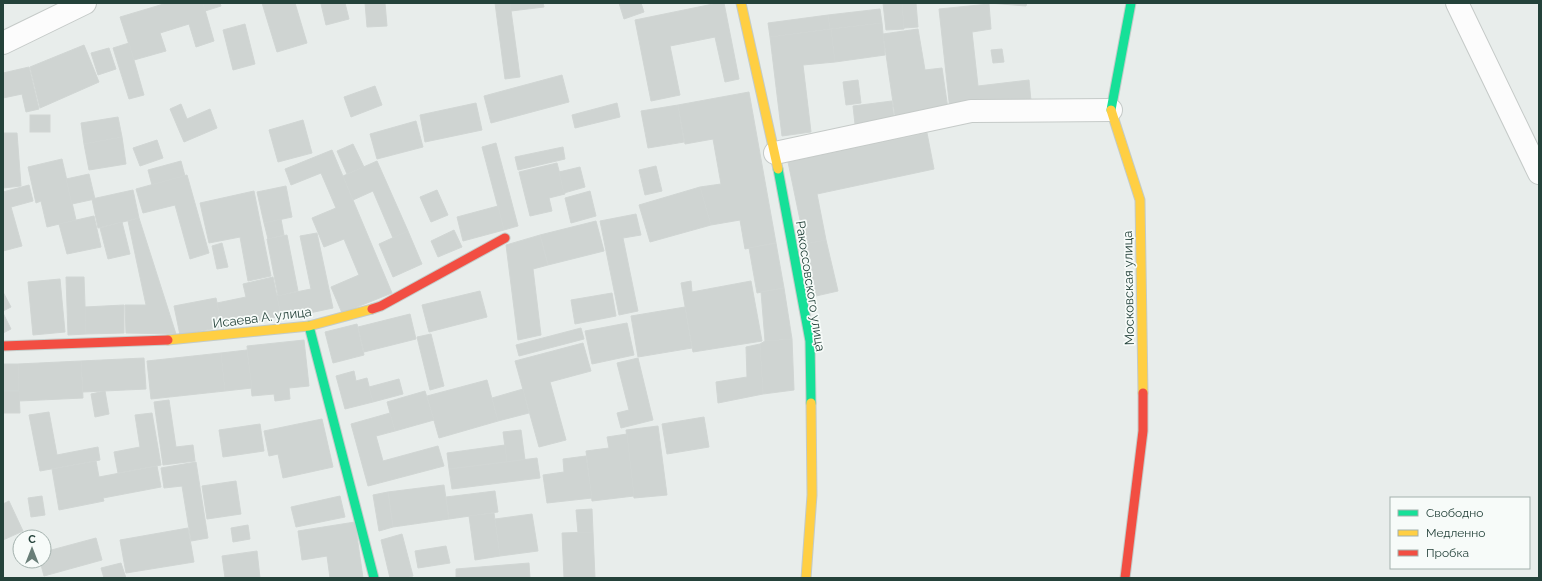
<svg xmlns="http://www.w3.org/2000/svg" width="1542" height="581" font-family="Raleway,sans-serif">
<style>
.building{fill:#cfd4d2;stroke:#d1d6d4}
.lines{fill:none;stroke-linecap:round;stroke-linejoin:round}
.street-casing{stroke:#c5cac8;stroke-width:24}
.fast-casing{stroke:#c3cbc8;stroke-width:11}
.slow-casing{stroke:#c3cbc8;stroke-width:11}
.jam-casing{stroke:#c3cbc8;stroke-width:11}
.street{stroke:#fcfcfc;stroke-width:22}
.fast{stroke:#16e098;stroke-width:9}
.slow{stroke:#ffcf43;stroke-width:9}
.jam{stroke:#f24e42;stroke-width:9}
.labels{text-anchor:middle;stroke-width:3.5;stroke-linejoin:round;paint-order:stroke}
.street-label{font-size:13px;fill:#24423a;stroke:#f7fbf9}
</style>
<rect width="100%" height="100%" fill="#e8edeb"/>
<!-- building -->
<g class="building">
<polygon points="167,3 203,3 214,41 196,47 189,24 160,33 166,51 134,60 120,17"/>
<polygon points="203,3 220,3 221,6 205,11"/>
<polygon points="262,3 295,3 307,43 277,52"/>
<polygon points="324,3 345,3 349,19 326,25 321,4"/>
<polygon points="365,3 385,3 387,26 367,27"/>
<polygon points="495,3 510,3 520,77 505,79"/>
<polygon points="510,3 543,3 544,7 511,11"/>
<polygon points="619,3 641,3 644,12 624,19"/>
<polygon points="718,3 724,3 739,79 725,82 715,37 670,46 680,95 651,101 635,20"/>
<polygon points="883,3 902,3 904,29 886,30"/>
<polygon points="902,3 916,3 918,27 904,28"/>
<polygon points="989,3 1027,3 1026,6"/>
<polygon points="989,4 991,29 972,32 978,86 1029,80 1031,101 950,110 939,9"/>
<polygon points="880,9 882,23 830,29 828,15"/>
<polygon points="828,15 830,29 770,37 768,23"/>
<polygon points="882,23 885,55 835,62 831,29"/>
<polygon points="245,24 255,64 233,70 223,30"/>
<polygon points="831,29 835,62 803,65 811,132 782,136 770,37"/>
<polygon points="918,29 925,70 942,68 948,109 895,116 883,34"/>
<polygon points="129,43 144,95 129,99 113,48"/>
<polygon points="84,45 99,82 40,108 30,67"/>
<polygon points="109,48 116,69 98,75 91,53"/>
<polygon points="1002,49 1004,62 993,63 991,50"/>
<polygon points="29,67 39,109 26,112 22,94 3,98 3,73"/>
<polygon points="562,75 569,102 491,123 484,96"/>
<polygon points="858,80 861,103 846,105 843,82"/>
<polygon points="375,86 382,105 351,117 344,97"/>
<polygon points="749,92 776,243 745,249 740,220 711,225 700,187 721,184 713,139 685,144 678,105"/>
<polygon points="892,101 894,119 855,124 853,106"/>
<polygon points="476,103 482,130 425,142 420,115"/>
<polygon points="617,103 620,117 575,128 572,115"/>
<polygon points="181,104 187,119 210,109 217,128 184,142 170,109"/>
<polygon points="678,105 684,142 648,148 641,111"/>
<rect x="30" y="115" width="20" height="17"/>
<polygon points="118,117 122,137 84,144 81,123"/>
<polygon points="303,120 312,153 278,162 269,130"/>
<polygon points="416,121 423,147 377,159 370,134"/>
<polygon points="3,133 17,133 21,186 3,188"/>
<polygon points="927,133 934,169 817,194 826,240 805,244 788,162"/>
<polygon points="122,137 126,164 89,170 84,144"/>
<polygon points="157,140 163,158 140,166 133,148"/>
<polygon points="496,143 518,226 504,230 482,147"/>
<polygon points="353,144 364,167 347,174 337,151"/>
<polygon points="563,147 565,159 518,170 515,157"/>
<polygon points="332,150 392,293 342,313 331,287 359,275 344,239 324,247 312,218 336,208 321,173 291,185 285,169"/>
<polygon points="62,159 76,220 47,227 41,201 36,203 28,167"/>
<polygon points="181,161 185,176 152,185 148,170"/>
<polygon points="377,161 408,231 393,238 373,191 353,200 343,176"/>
<polygon points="557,163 565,194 549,198 552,211 530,216 519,172"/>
<polygon points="656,166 662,191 645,195 639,170"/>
<polygon points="580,167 585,187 564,193 559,172"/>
<polygon points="89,174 95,199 72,204 66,179"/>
<polygon points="187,175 209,253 190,259 175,205 143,213 136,189"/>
<polygon points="29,185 33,201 11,207 22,246 3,251 3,192"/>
<polygon points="286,186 292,217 264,223 257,192"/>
<polygon points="700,187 711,225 650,242 639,205"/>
<polygon points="133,190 139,218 98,228 92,199"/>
<polygon points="437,190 448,215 431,222 420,197"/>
<polygon points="254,191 271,276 248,281 240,237 209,243 200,203"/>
<polygon points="590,191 596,216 571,223 565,198"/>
<polygon points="498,206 504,230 463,241 457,217"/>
<polygon points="636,214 641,235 623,238 638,311 619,315 600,221"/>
<polygon points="94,216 101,247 67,254 59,224"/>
<polygon points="139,218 176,334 126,333 125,305 146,305 128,221"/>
<polygon points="281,219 284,235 268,239 264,223"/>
<polygon points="596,221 604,251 548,265 540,235"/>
<polygon points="122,222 130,254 108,259 100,228"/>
<polygon points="454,230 462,247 438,257 431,241"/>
<polygon points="408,231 422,264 393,277 379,244"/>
<polygon points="317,233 333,308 281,319 276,296 311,289 300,236"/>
<polygon points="287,235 298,291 278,296 267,239"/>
<polygon points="540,235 548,265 533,269 541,335 518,340 506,245"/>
<polygon points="826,240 838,291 816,296 805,244"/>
<polygon points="222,243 228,267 217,269 212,246"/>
<polygon points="776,243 784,288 757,293 749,248"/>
<polygon points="66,277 84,277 86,334 68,335"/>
<polygon points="273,277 281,316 222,328 217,303 246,297 243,284"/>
<polygon points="60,279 65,332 33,335 28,282"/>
<polygon points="691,281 692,292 751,281 762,341 693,352 681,283"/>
<polygon points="784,288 792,339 765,341 761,292"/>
<polygon points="480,291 487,317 429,332 422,305"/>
<polygon points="3,292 11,307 3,311"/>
<polygon points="612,293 616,316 575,324 571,300"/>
<polygon points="216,298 222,327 180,335 174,306"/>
<polygon points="124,305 124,333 86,334 85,307"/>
<polygon points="685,307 692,348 638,357 631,316"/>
<polygon points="3,313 11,329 3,333"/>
<polygon points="410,314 416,339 364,352 358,327"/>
<polygon points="627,323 634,355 592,364 585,331"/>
<polygon points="357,324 364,355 333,363 325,332"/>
<polygon points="581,328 584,339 519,356 516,345"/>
<polygon points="431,334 444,386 430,390 417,337"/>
<polygon points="792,339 794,390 763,394 760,344 765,341"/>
<polygon points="304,340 309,386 289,388 290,399 275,401 274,394 252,396 247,346"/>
<polygon points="583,343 591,371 550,382 566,440 539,447 515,361"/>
<polygon points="760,344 763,394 718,403 716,382 747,377 746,347"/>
<polygon points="247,350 252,388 225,391 221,353"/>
<polygon points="221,353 225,391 151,399 147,361"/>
<polygon points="144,358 146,389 83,392 81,361"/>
<polygon points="638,358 653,420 621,428 617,413 629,410 617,363"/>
<polygon points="81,361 83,398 19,401 18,364"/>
<polygon points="3,364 18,364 19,391 3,391"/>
<polygon points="354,371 356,381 367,378 373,402 345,409 336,376"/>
<polygon points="399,379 403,394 373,402 369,387"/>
<polygon points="487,380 498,421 439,438 427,396"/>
<polygon points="523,389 529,413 498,421 492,398"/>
<polygon points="3,391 19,391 20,413 3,413"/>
<polygon points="105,391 109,414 95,417 91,394"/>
<polygon points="425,391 434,420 395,431 387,402"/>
<polygon points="169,400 176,447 193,445 195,461 163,465 154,402"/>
<polygon points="49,412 57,455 98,447 100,460 40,471 29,415"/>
<polygon points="152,413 161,465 118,473 114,452 140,447 135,415"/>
<polygon points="390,413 395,431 376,436 383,461 438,446 444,466 368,486 351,424"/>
<polygon points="704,417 709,447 667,454 662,424"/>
<polygon points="322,419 333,467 283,478 278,454 269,456 264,431"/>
<polygon points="260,424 264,451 223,457 219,430"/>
<polygon points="658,426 667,495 634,498 626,430"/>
<polygon points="521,430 525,460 507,462 503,432"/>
<polygon points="627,434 634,496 592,501 586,451 609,448 607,437"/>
<polygon points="505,445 507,462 449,469 447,453"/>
<polygon points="586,456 592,498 547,503 543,475 564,472 563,459"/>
<polygon points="537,458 540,478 452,489 449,469"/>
<polygon points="96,461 99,477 157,466 161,487 103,498 104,501 59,510 52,469"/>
<polygon points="196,462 208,538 191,541 182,486 164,488 161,468"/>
<polygon points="236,481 241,514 207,519 202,486"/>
<polygon points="444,485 449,519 393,527 388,492"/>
<polygon points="495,491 498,512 449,519 446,497"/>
<polygon points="388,492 393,527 379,531 373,495"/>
<polygon points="42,496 45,515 31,517 28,498"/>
<polygon points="340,496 345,517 296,527 291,507"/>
<polygon points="9,501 23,531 3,540 3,504"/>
<polygon points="592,509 593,532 578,533 576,510"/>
<polygon points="494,513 500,556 475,560 469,516"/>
<polygon points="532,514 538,551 500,556 495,519"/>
<polygon points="355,522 363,578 330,578 327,556 302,560 298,531"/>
<polygon points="248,525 250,539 233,542 231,528"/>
<polygon points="188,528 194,562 126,573 120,540"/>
<polygon points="593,532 595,578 564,578 562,533"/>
<polygon points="402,534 413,576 405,578 390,578 381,540"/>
<polygon points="96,538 102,560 44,576 40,561 44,561 44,552"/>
<polygon points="446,546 450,563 418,568 415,551"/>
<polygon points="257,551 260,578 225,578 222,556"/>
<polygon points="121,563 126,578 104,578 101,568"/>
<polygon points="529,563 530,578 456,578 456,569"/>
</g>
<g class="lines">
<defs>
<g id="street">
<polyline points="1457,3 1539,173"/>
<polyline points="3,43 85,3"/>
<polyline points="775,153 971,111 1111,110"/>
</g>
<g id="fast">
<polyline points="1111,110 1131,3"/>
<polyline points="778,169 810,341 811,403"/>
<polyline points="309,326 374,578"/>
</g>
<g id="slow">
<polyline points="741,3 778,169"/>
<polyline points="1111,110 1140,200 1143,393"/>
<polyline points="168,340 309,326 372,309"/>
<polyline points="806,578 812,495 811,403"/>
</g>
<g id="jam">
<polyline points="372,309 381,306 505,238"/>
<polyline points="3,346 168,340"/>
<polyline points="1125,578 1143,431 1143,393"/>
</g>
</defs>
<!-- street casing -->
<use href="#street" class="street-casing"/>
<!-- fast casing -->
<use href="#fast" class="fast-casing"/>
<!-- slow casing -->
<use href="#slow" class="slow-casing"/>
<!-- jam casing -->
<use href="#jam" class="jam-casing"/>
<!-- street -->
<use href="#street" class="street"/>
<!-- fast -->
<use href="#fast" class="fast"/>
<!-- slow -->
<use href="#slow" class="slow"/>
<!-- jam -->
<use href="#jam" class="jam"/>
</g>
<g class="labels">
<!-- street labels -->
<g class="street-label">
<text transform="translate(811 286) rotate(81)" y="5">Ракоссовского улица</text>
<text transform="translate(1128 288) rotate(-91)" y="5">Московская улица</text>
<text transform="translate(262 317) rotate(-7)" y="5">Исаева А. улица</text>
</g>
</g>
<!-- border -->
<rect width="1542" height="581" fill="none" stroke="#24423a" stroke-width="8"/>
<!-- legend -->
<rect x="1390" y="497" width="140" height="72" fill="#f7fbf9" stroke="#a3b1ad"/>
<rect x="1398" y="510" width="20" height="6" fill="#16e098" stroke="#a3b1ad"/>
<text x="1426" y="517" font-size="12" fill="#24423a">Свободно</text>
<rect x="1398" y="530" width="20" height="6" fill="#ffcf43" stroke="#a3b1ad"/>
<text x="1426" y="537" font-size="12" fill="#24423a">Медленно</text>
<rect x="1398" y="550" width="20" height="6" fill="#f24e42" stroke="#a3b1ad"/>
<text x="1426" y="557" font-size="12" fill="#24423a">Пробка</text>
<!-- north arrow -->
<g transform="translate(32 549)"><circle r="19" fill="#f7fbf9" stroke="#a3b1ad"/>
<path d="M0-3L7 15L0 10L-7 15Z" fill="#697e78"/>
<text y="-6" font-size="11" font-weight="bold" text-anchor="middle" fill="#24423a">С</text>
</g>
</svg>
